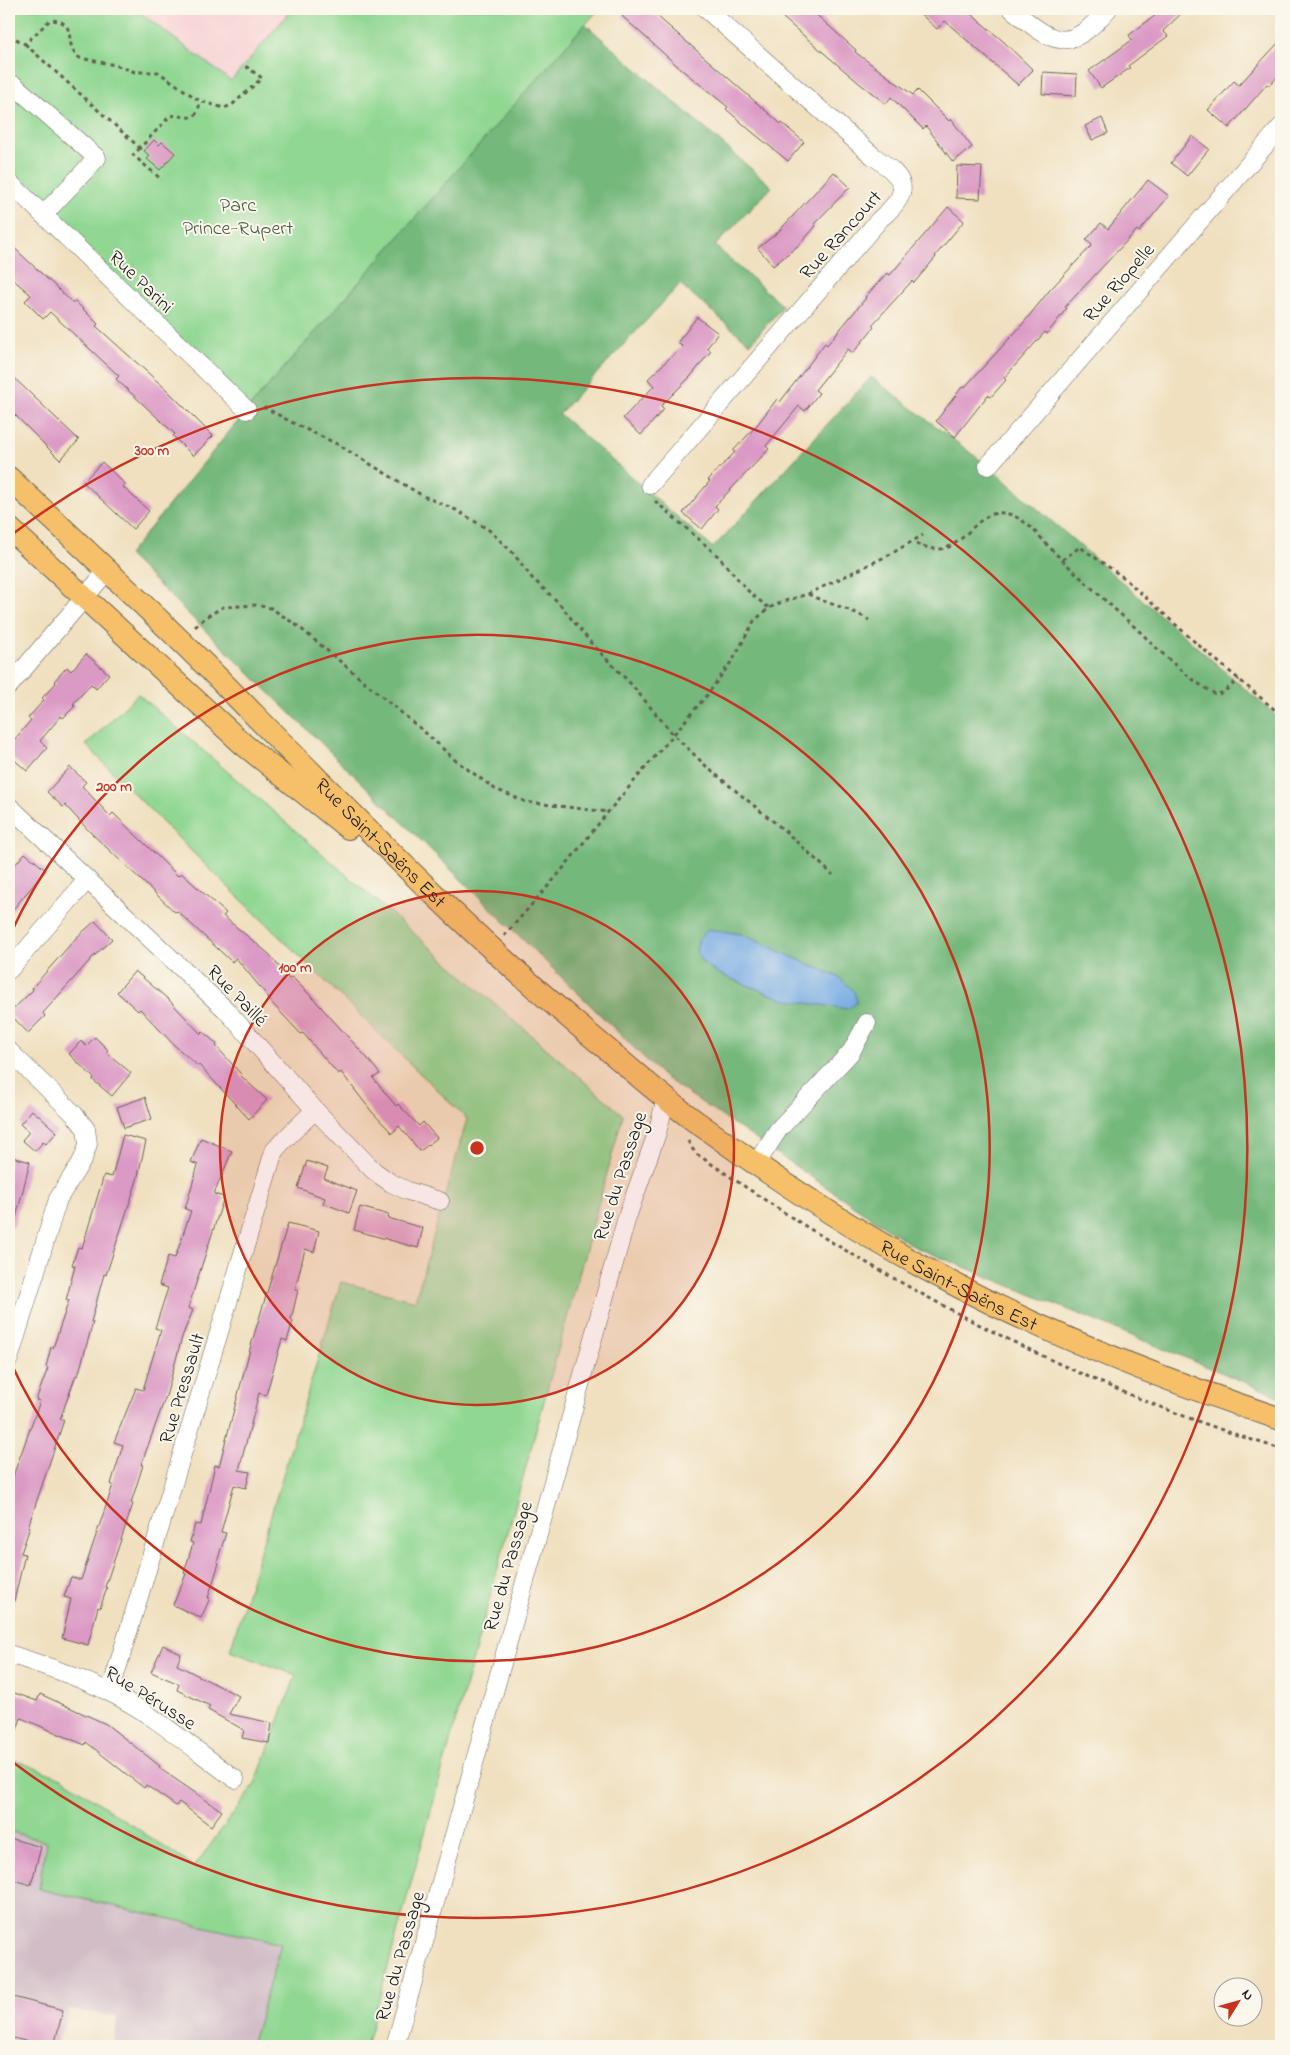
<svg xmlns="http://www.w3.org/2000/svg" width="1290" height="2055" font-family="'Indie Flower',sans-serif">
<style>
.built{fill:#f7cfd3}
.industrial{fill:#d2bdc7}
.green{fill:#90d792;stroke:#567a57}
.forest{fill:#74b87c;stroke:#486a4c;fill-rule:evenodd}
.water{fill:#76aae3;stroke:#496380}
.building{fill:#db99c5}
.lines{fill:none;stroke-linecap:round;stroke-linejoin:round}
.minor-casing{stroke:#666155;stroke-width:19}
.major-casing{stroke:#666155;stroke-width:24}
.path{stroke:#666155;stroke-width:3;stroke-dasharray:4 4;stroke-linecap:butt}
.minor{stroke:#fff;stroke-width:18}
.major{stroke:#f6c06b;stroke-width:22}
.ring{fill:none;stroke:#c8321e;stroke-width:2.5}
.labels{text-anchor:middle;stroke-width:4;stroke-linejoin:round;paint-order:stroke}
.park-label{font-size:20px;fill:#455d45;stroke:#fbf7ec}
.street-label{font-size:20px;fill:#1c1c1c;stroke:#fbf7ec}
.centre{fill:#c8321e;stroke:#fbf7ec;stroke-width:2.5}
.ring-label{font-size:15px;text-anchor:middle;font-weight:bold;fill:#c8321e;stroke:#fbf7ec;stroke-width:4;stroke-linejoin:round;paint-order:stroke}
</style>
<rect width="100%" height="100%" fill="#fbf7ec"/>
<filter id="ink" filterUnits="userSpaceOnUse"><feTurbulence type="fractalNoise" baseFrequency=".02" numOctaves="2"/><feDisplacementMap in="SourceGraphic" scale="10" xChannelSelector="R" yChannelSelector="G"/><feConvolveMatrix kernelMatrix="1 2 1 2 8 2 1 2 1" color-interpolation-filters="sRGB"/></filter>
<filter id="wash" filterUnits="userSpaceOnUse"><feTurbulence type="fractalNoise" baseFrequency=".0096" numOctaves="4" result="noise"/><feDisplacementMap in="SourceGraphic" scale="20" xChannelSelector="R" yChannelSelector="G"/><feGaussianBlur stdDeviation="1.12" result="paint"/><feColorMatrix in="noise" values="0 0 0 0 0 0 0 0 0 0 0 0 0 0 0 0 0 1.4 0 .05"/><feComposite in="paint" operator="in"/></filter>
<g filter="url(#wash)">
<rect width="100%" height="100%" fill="#f0e0c0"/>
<!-- built -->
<polygon class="built" points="135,9 292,9 231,81"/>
<!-- industrial -->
<polygon class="industrial" points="9,1831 46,1841 39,1889 281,1944 251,2046 114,2046 117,2016 70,2010 56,2046 9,2046"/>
<!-- green -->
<g class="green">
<polygon points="9,9 135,9 231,81 292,9 599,9 247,410 9,182"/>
<polygon points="138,694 623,1115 366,2046 251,2046 281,1944 39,1889 46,1842 9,1831 9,1758 62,1778 194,1867 255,1784 296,1675 230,1651 341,1282 415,1301 467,1119 179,839 86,745"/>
</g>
<!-- forest -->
<path class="forest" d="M585,24L772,187L715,246L783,306L750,344L680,284L559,414L713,548L871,377L988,466L1281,720V1397L913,1246L664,1077L128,555L247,410ZM709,930L741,934L840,978L785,1000L719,974L702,962Z"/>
<!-- water -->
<polygon class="water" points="709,929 741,934 840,978 854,992 857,1002 848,1009 785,1000 719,974 702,962 696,950 699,939"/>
<g id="blocks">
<!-- building -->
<g class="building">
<polygon points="628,9 649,9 781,124 782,123 804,142 788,161 751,131 726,109 728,107 682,70 622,16"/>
<polygon points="791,9 810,9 856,50 855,52 913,95 918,90 949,121 951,119 972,147 953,162 926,126 923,129 891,97 886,104 859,83 783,18"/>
<polygon points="915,9 965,9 1003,41 1033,70 1018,85 945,21 937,29"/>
<polygon points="1164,9 1186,9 1163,31 1168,36 1128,66 1130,68 1101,88 1089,71 1132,40 1129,35"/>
<polygon points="1281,40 1281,73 1269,86 1267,84 1229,128 1208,110 1234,81 1239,85"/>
<polygon points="1043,72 1077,74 1076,96 1042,94"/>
<polygon points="1102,118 1108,133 1092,140 1085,126"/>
<polygon points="1192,136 1209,149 1187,176 1171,163"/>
<polygon points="154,140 159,145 162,142 175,153 160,170 147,159 150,156 144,151"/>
<polygon points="957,166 982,167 980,199 956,198"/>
<polygon points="834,172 850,187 814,224 816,226 800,244 773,266 758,248 777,233"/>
<polygon points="1148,180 1169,196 1139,232 1137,230 1065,307 1067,308 1047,334 1045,332 1004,378 1006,380 991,397 988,395 955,437 936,421 962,387 964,388 1021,326 1049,291 1092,245 1086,240 1101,223 1108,229"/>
<polygon points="948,207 964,221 935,256 936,257 914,283 912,281 872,325 874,327 853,353 848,349 815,390 819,393 805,411 799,406 766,446 769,449 715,506 718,509 702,529 683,513 710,481 708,480 735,452 733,451 757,425 777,399 780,402 825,343 827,345 866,298 865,297 887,273 890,275"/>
<polygon points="9,243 73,303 75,301 98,324 96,326 167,390 213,436 193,456 173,436 175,434 116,379 119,376 50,312 43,319 25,301 31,295 9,276"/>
<polygon points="697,317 718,333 707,348 711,351 691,376 661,406 664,409 641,435 623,418 654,386 648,379 682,346 677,343"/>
<polygon points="9,373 79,440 60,460 9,409"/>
<polygon points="102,462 125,484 123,487 149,511 133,529 83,482"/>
<polygon points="86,654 109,674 96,689 91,684 73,704 75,706 63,718 61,716 40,741 47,748 27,771 9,755 9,746 31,720 28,718 44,700 42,698 56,683 54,681 67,667 71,671"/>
<polygon points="70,767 86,782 82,786 110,816 113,813 178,876 181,873 226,913 223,916 269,954 289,979 292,977 311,996 368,1059 380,1074 373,1078 396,1106 398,1104 419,1126 423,1122 437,1138 420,1151 399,1126 392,1133 372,1112 341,1072 338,1074 303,1033 301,1034 268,999 269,998 236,958 232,962 177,911 175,912 90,832 65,805 63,807 47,792"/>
<polygon points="25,853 46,870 9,914 9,872"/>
<polygon points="95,921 112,939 92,958 43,1013 45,1016 28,1033 9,1013 33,990 32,988 76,938"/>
<polygon points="135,971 169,1000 201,1034 203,1032 217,1044 216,1046 241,1074 240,1075 267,1100 249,1119 199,1065 198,1066 174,1045 140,1009 138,1011 117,992"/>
<polygon points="95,1037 108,1050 106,1052 131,1073 112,1096 93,1080 94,1078 69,1054 81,1041 86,1046"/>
<polygon points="145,1097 152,1119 124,1128 117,1107"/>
<polygon points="32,1110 57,1132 46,1144 43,1142 35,1151 22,1140 29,1132 20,1124"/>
<polygon points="123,1135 146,1141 137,1180 106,1275 104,1274 91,1322 93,1322 78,1376 76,1375 60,1419 64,1420 28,1527 30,1527 21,1553 25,1554 14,1601 9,1600 9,1478 12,1479 40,1401 36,1400 48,1368 46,1367 51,1347 53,1348 69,1300 66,1300 75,1266 72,1265 78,1247 82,1248 104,1175 112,1177"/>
<polygon points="201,1138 232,1151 214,1194 224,1197 188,1308 193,1310 182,1337 167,1393 141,1465 143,1465 131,1503 133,1504 105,1587 107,1588 100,1608 98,1607 88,1645 62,1638 71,1599 64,1597 71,1577 81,1580 113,1485 111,1484 123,1445 114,1442 136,1388 143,1390 161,1330 155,1328 168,1288 159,1285 168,1256 175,1258 191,1211 185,1209 198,1165 191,1162"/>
<polygon points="9,1156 30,1162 14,1226 9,1226"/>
<polygon points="307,1161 328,1168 324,1178 357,1191 349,1213 323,1203 325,1198 298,1188"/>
<polygon points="360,1207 389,1215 388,1218 423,1228 418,1248 354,1230"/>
<polygon points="288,1223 319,1231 314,1252 305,1249 295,1290 298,1290 291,1320 293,1321 287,1341 282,1339 266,1395 259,1393 239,1470 250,1472 246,1488 234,1485 221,1532 226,1533 217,1562 219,1563 208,1598 210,1598 201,1618 173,1605 186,1574 184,1573 193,1543 190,1542 195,1524 201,1525 215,1465 219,1466 252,1342"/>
<polygon points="163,1645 181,1654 177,1665 239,1696 229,1714 272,1723 269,1743 242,1738 244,1730 208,1710 210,1706 177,1690 179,1684 151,1672"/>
<polygon points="9,1691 37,1701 40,1694 106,1724 160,1766 159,1768 222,1811 211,1826 179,1802 176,1806 146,1785 144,1788 86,1742 85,1745 21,1718 11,1747 9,1747"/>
<polygon points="9,1838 41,1847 31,1885 9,1879"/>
<polygon points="9,1996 63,2010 54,2046 45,2046 9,2037"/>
</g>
</g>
</g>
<g filter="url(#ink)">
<use href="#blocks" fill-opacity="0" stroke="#666155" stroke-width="1"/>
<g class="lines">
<defs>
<g id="minor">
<path d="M1012,9C1054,45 1069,54 1108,9"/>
<polyline points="14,85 97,158 43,215"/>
<polyline points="9,182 247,410"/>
<polyline points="988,466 1281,127"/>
<path d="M650,485L880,219C913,191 907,179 873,156L706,9"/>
<polyline points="9,686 107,571"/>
<polyline points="9,806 226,1010 315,1110 374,1171 391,1183 408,1191 440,1201"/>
<polyline points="9,970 87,880"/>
<polyline points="9,1051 74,1114 86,1129 88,1144 83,1159 58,1199 9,1359"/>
<polyline points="756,1164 778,1130 851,1052 867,1023"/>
<path d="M9,1654C43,1665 77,1676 109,1692C154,1714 195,1750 235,1779"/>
<polyline points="110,1692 274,1151 281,1143 315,1110"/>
<polyline points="395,2046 627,1217 657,1133 666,1098"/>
</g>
<g id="major">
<path id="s1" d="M9,478C81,546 154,613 224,684C348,810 471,938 608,1050C639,1076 669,1103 702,1126C782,1184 866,1238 954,1284C1058,1339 1170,1382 1281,1419"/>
<polyline points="9,528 243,744 348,828"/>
</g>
</defs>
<!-- minor casing -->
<use href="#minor" class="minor-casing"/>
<!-- major casing -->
<use href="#major" class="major-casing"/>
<!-- path -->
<g class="path">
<path d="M9,35L25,44L50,20C81,21 61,46 80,58L115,65L135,72H158L200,101L224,108L232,105L262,78L244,65"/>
<path d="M25,44L140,148L170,116C183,113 197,127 200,101"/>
<polyline points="140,148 133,155 162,180"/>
<polyline points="263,408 266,408 291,422 337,444 423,496 456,510 489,530 513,553 532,578 558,602 591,643 630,683 673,734 708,768 785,831 833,875"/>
<polyline points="655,501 718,556 750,593 769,608"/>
<path d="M916,544C925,547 936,551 946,548C971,539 982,502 1014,516C1032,524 1045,544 1059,557C1085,582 1111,606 1138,630C1162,653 1187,679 1217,695L1225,691L1239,679"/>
<polyline points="1062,560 1080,547 1123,577 1196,643 1281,715"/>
<path d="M808,594C829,605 848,607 869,620"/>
<polyline points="195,627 206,617 223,607 256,605 271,608 299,627 428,735 455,760 495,789 526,802 608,812"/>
<polyline points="504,936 557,876 608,812 707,695 734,658 754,621 769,608 782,602 808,594 889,555 923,535"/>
<path d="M688,1141L695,1153C743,1185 790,1218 840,1247C979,1330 1126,1402 1281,1449"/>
</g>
<!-- minor -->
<use href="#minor" class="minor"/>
<!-- major -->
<use href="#major" class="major"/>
</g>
</g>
<!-- distance rings -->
<circle cx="477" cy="1148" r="257" fill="#c8321e" fill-opacity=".12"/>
<g class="ring">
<circle cx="477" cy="1148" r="257"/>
<path d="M10 935A513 513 0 1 1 10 1361"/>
<path d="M14 533A770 770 0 1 1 14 1763"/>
</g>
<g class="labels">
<!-- park labels -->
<g class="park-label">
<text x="238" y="211">Parc<tspan x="238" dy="23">Prince-Rupert</tspan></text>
</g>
<!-- street labels -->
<g class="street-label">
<text transform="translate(840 234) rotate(-48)" y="7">Rue Rancourt</text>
<text transform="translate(142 281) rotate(44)" y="7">Rue Parini</text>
<text transform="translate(1118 282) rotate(-49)" y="7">Rue Riopelle</text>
<text dy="7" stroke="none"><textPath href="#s1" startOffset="521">Rue Saint-Saëns Est</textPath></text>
<text transform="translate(238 995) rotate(46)" y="7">Rue Paillé</text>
<text transform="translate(619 1176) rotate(-72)" y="7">Rue du Passage</text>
<text dy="7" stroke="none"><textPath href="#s1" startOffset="1252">Rue Saint-Saëns Est</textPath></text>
<text transform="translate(181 1388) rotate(-73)" y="7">Rue Pressault</text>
<text transform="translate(507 1566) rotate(-74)" y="7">Rue du Passage</text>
<text transform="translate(151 1697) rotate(32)" y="7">Rue Pérusse</text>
<text transform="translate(399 1956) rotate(-74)" y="7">Rue du Passage</text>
</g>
</g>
<circle cx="477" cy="1148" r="8" class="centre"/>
<g class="ring-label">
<text x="152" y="455">300 m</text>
<text x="114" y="791">200 m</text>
<text x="295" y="972">100 m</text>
</g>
<!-- margin -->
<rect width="1290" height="2055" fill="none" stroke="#fbf7ec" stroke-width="30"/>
<!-- north arrow -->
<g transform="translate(1238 2002) rotate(53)"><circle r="24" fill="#fbf7ec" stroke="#a29f99"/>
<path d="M0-4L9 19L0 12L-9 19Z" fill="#c8321e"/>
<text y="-8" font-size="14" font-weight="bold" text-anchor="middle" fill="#1c1c1c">N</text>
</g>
</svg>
